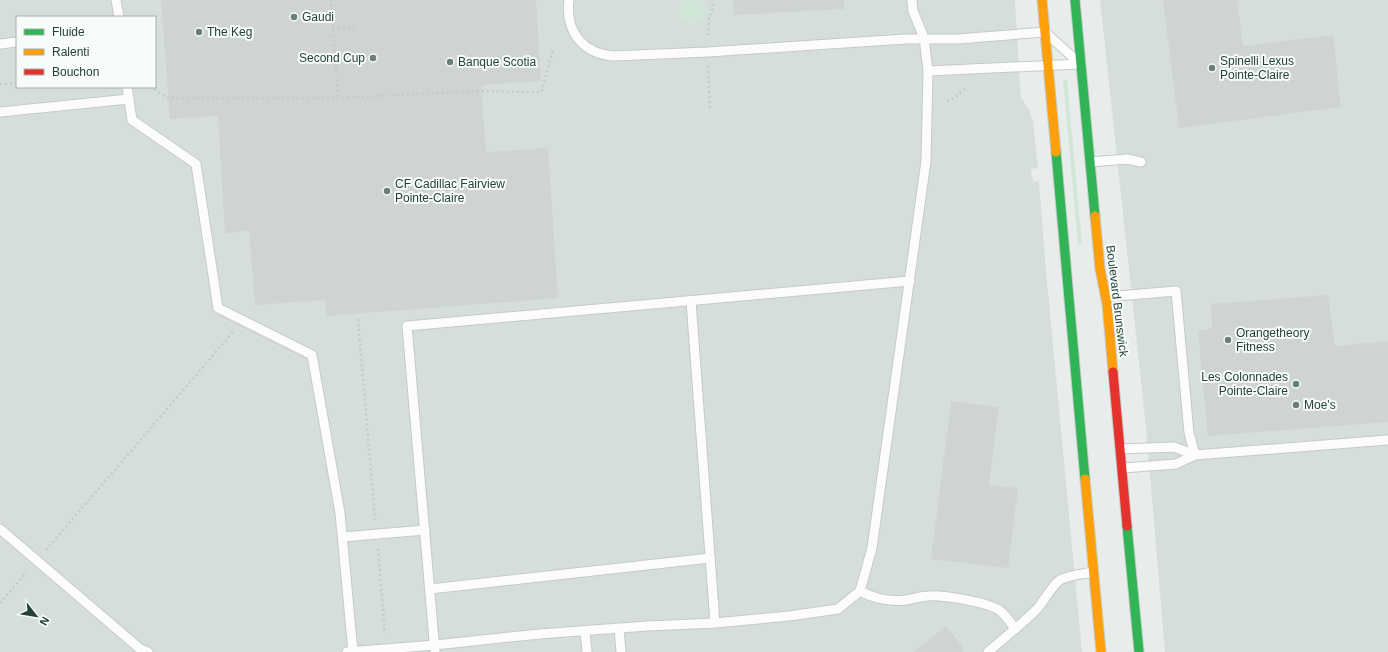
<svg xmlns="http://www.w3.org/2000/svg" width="1388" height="652" font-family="Arial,sans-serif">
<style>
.built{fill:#d6dedb;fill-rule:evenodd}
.grass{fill:#d1e6d8}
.building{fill:#cfd4d2}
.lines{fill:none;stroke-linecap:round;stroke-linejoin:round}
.lane-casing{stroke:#c5cac8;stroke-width:11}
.fast-casing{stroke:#c3cbc8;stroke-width:11}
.slow-casing{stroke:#c3cbc8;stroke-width:11}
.jam-casing{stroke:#c3cbc8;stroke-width:11}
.path{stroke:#c3ccca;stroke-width:2.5;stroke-dasharray:2 3;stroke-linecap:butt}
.lane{stroke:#fcfcfc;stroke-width:9}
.fast{stroke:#30b455;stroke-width:9}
.slow{stroke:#ff9f0a;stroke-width:9}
.jam{stroke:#e5322d;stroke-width:9}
.poi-dot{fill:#697e78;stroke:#f7fbf9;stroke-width:1.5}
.labels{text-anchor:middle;stroke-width:4;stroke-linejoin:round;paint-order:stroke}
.poi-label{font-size:12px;fill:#24423a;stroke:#f7fbf9;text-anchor:start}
.street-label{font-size:12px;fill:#24423a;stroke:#f7fbf9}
</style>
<rect width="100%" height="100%" fill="#e8edeb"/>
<!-- built -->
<g class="built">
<path d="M0,0H1015L1021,97L1029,110L1033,121L1038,168L1031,169L1033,182L1039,181L1045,260L1082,652H0ZM17,17H155V87H17Z"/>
<polygon points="1100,0 1388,0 1388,652 1165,652 1146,428"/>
</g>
<!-- grass -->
<g class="grass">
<path d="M683,0H703C718,21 683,33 679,12C678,7 680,4 683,0Z"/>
<polygon points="1067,79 1082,244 1078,245 1063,80"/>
</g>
<!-- building -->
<g class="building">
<polygon points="161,0 536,0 541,81 481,85 486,152 548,148 558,298 327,316 325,300 255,305 249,230 225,234 218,116 170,119"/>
<polygon points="733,0 843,0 845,9 734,15"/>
<polygon points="1163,0 1237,0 1243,46 1333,35 1341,107 1179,128"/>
<polygon points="1328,295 1335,346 1388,341 1388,422 1208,436 1198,331 1212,328 1211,304"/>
<polygon points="951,401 999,407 989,485 1018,488 1008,568 931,559"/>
<polygon points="946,626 965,650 962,652 913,652"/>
</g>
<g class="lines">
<defs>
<g id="lane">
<polyline points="116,0 119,17"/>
<path d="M569,0C565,31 582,53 613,56L708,52L905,39H958L1045,32L1078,62"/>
<polyline points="0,44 17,42"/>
<polyline points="928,71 1080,64"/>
<polyline points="127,87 132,120 196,164 218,308 312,355 340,513 353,652"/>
<polyline points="0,112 129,99"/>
<polyline points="1090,162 1127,159 1141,162"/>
<polyline points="1106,297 1176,291 1189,433 1195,455"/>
<polyline points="691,301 715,623"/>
<polyline points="1121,449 1174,447 1195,455"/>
<polyline points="1123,468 1176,464 1195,455 1388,440"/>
<polyline points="0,529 139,648 148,652"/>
<polyline points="343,537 425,530"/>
<polyline points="430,589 710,558"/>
<path d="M860,591C873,598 890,602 905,600C913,599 921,596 929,596C943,595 987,602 999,610C1006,615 1010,622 1015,629"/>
<polyline points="619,628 621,652"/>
<polyline points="585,631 587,652"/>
<polyline points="347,652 435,645 539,634 647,626 715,623 789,616 838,609 860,591 872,548 926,161 928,71 924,38 913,11 912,0"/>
<polyline points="435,652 407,326 910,281"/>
<path d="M988,652C1004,638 1022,624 1037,609C1044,601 1052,585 1060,580C1068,575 1084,574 1093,572"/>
</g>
<g id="fast">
<polyline points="1075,0 1095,216"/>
<polyline points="1056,152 1085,479"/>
<polyline points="1127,526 1139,652"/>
</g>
<g id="slow">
<polyline points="1042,0 1056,152"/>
<polyline points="1095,216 1100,269 1107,304 1113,372"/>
<polyline points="1085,479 1101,652"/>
</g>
<polyline id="jam" points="1113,372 1127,526"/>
</defs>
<!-- lane casing -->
<use href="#lane" class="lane-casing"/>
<!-- fast casing -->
<use href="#fast" class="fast-casing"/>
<!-- slow casing -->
<use href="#slow" class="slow-casing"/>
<!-- jam casing -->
<use href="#jam" class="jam-casing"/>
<!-- path -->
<g class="path">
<polyline points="331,0 338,98"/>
<polyline points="333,29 355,27"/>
<polyline points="708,35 709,19 713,7 712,0"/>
<polyline points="708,66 710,108"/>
<polyline points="0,84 17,83"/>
<polyline points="150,87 168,98 338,98 482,91 541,92 553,50"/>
<polyline points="947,101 954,98 966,88"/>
<polyline points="358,319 375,520"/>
<polyline points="378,549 385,634"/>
<polyline points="46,550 233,332"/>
<polyline points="0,603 27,572"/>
</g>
<!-- lane -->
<use href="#lane" class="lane"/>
<!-- fast -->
<use href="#fast" class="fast"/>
<!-- slow -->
<use href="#slow" class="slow"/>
<!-- jam -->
<use href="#jam" class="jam"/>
</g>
<!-- markers -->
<g class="poi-dot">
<circle cx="294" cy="17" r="4"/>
<circle cx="199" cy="32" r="4"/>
<circle cx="373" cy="58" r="4"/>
<circle cx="450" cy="62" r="4"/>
<circle cx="1212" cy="68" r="4"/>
<circle cx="387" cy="191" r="4"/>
<circle cx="1228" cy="340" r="4"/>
<circle cx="1296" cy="384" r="4"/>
<circle cx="1296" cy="405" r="4"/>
</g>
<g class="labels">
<!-- poi labels -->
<g class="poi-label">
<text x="302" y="21">Gaudi</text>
<text x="207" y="36">The Keg</text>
<text x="365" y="62" text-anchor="end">Second Cup</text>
<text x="1220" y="65">Spinelli Lexus<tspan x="1220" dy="14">Pointe-Claire</tspan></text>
<text x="458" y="66">Banque Scotia</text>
<text x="395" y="188">CF Cadillac Fairview<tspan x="395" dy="14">Pointe-Claire</tspan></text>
<text x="1236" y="337">Orangetheory<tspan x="1236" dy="14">Fitness</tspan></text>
<text x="1288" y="381" text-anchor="end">Les Colonnades<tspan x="1288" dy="14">Pointe-Claire</tspan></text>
<text x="1304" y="409">Moe's</text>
</g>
<!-- street labels -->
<g class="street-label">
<text transform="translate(1117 301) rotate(83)" y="4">Boulevard Brunswick</text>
</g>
</g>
<!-- legend -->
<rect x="16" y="16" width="140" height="72" fill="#f7fbf9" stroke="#a3b1ad"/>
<rect x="24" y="29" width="20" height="6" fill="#30b455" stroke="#a3b1ad"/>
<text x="52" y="36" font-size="12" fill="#24423a">Fluide</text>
<rect x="24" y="49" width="20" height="6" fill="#ff9f0a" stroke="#a3b1ad"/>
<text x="52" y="56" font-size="12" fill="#24423a">Ralenti</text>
<rect x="24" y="69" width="20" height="6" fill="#e5322d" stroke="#a3b1ad"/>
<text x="52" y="76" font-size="12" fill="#24423a">Bouchon</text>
<!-- north arrow -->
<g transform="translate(36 616) rotate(121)" stroke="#f7fbf9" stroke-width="3" paint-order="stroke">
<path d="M0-3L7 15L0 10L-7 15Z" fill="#24423a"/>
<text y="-6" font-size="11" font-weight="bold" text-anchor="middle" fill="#24423a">N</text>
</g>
</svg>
